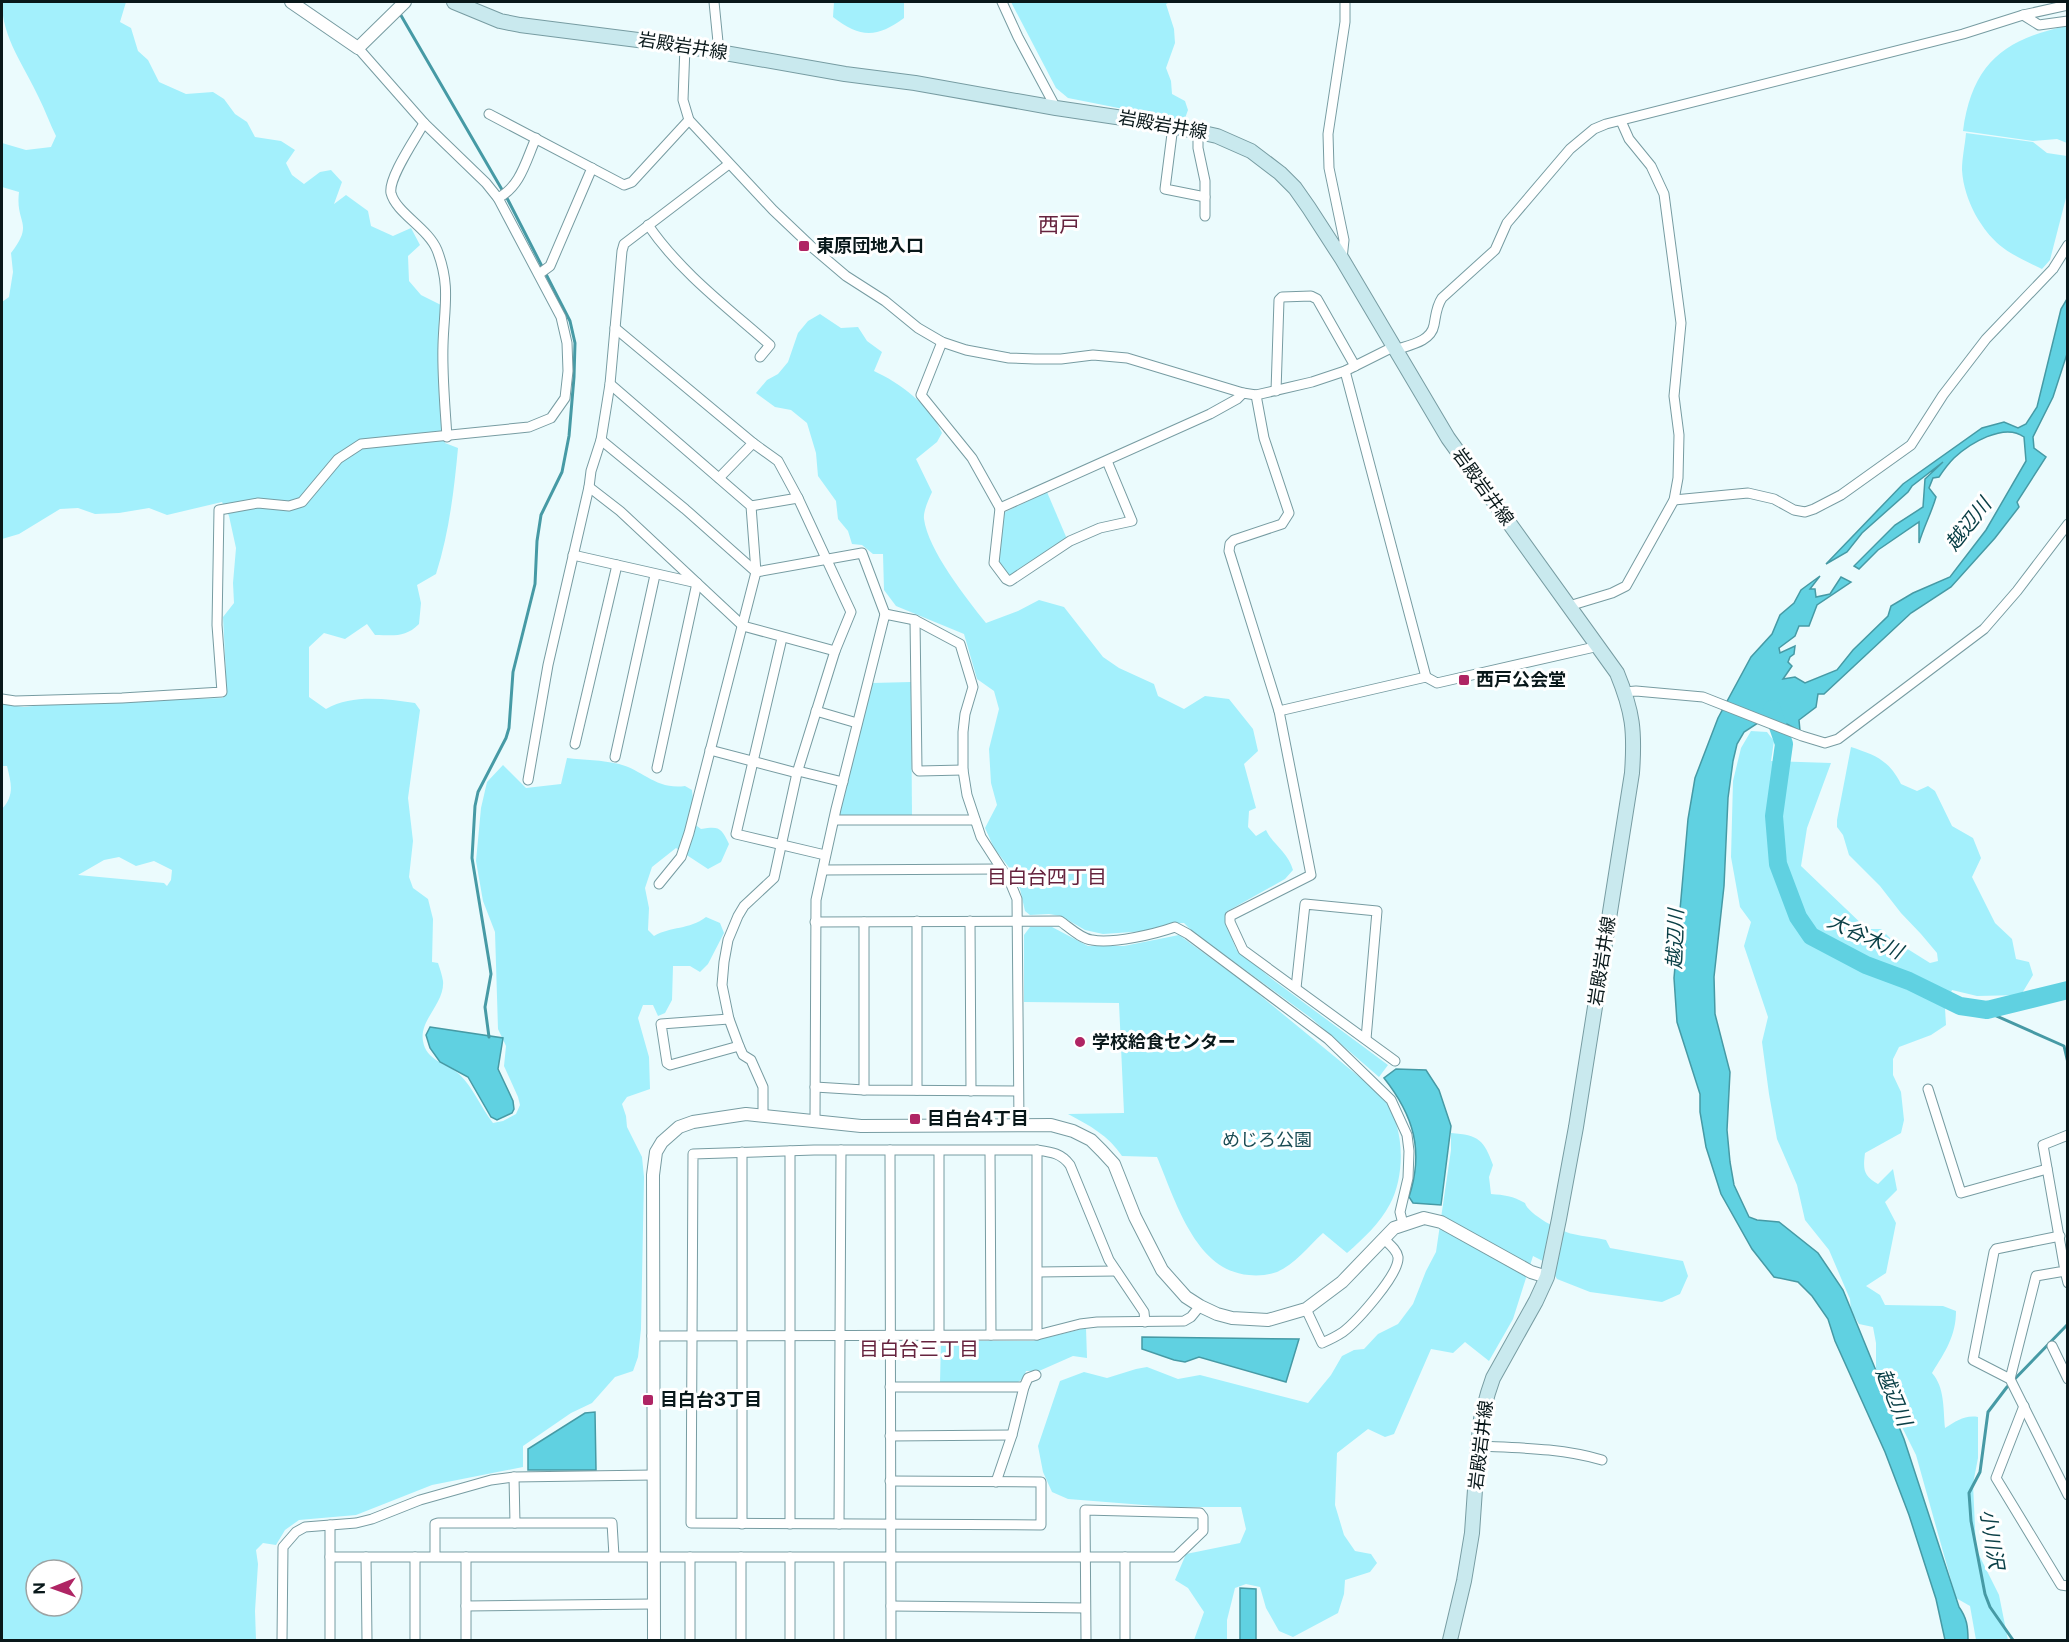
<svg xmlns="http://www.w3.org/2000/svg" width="2069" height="1642" font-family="'Public Sans','Noto Sans JP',sans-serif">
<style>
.green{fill:#a3f0fc;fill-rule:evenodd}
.water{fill:#60d1e1;stroke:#469aa5;stroke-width:1.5}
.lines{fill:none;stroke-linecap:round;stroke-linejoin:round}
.stream{stroke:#469aa5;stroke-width:3}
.river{stroke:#60d1e1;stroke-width:18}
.minor-casing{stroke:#779ca2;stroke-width:11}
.tertiary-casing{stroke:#779ca2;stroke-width:14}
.secondary-casing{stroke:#779ca2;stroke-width:16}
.minor{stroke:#fff;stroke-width:9}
.tertiary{stroke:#fff;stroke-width:12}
.secondary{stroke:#c9e9ee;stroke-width:14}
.poi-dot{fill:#af2564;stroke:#fff;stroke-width:2}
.labels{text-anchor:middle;stroke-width:6;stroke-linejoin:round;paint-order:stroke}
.street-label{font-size:18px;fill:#09181a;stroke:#fff}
.poi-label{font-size:18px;font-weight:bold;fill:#09181a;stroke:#fff;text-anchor:start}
.park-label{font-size:18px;fill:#194b53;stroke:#fff}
.water-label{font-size:20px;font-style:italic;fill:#0b4047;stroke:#fff}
.neighbourhood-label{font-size:20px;fill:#66233e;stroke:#fff}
.quarter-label{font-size:21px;fill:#66233e;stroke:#fff}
</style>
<rect width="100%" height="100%" fill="#ebfbfd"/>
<!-- green -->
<g class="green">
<path d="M4,2H126L120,22L131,28L138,51L148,60L159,82L186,94L213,92L224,99L235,114L247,122L255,137L281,141L295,150L286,163L292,175L304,184L320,172L331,170L342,182L334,204L346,195L368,211L371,226L393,236L411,228L420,245L408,256L409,281L421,295L441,305L445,443L458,448C454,491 449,533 436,574L417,585L421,603L419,624C405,638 394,635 375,635L367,624L345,639L324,633L309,647V697L326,709C353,694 385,699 415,703L420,710L408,798L413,841L409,877L413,888L428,899L433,919L432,962L438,963C440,969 442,975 443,981C445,1003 419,1020 423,1041C426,1061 447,1063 459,1074C473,1087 481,1108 493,1123L503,1121L516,1114L520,1105L518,1097L504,1066L506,1046L498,1029L495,932L483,901L476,861L481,808L487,782L503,765L526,788L561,784L567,758C584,760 602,760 619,764C643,770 656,790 685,786L692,790L693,800L690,821L701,829C719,826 721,827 729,844L721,862L708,869L676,848L652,867L645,888L649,908L648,930L654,936C671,926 689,930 706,917L720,923L724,933L708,964L700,972L690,966H673L672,1000L665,1013L658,1016L653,1005H643L638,1018L649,1057L650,1089L627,1097L622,1104L626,1116L627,1127L642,1157L644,1177L641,1329L638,1357L633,1371L615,1377L592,1403L571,1413L523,1446V1467L432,1485L356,1515L299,1520L285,1530L276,1545L263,1543L256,1550L258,1564L255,1611L256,1640H2V809C15,795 11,783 7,766H2V704L24,707L64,703L223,698L226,675L223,617L234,603L233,583L236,548L229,516L222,502L167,515L149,508L119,513L95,514L78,508L60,509L19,534L2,539V302L9,297L13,272L11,253C35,222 15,224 19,192L2,187V143L26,150L51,147L56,136C50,124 45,110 39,98C25,67 2,38 2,3ZM119,857L136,866L154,861L172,870L171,880L167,886L164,883L78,875L104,860ZM36,1570H72V1606H36Z"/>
<path d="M834,2H904V18C877,38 860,38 833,17Z"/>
<polygon points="1011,2 1170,2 1166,4 1174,29 1175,43 1166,68 1171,81 1172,94 1185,101 1188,110 1184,121 1068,98 1056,88"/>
<path d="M2067,26V143L2057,139L2033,141L1963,131C1972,64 2004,39 2067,26Z"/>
<path d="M1966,133L2033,142L2047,153L2067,156V194L2050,260L2042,269C2009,253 1994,247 1975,214C1968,200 1963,186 1962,170C1962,158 1965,145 1966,133Z"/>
<path d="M820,314L841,328L858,327L867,341L882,352L874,371C900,383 931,406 942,433L937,442L916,459L932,492C929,499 923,511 924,519C928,550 966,598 986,623L1018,611L1039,600L1064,607L1103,657L1119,668L1154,684L1158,696L1184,709L1205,696L1229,699L1253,729L1258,751L1244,764L1256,808L1249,811L1248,827L1256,836L1266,830C1273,845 1288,852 1293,870L1285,879L1226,912L1225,921L1236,949L1272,979L1388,1065L1379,1077L1311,1018L1193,932L1184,923H1173L1147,931L1103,934L1085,930L1061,916L1049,914L1030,915L1025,911L1020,889L1011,870L994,848L985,828L997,805L991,783L989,749L999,709L994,691L977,679L964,634L896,606L884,590L883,554H873L862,545L852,544L848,531L838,519L836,501L818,476L816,453L807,423L791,410L775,407L756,393L767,380L778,374L788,362L798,333L808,321Z"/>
<polygon points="1047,492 1067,539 1011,578 997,562 1001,514"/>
<polygon points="911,682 912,817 841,817 838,814 872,683"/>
<path d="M1751,731L1767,732L1774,741L1771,761L1831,763L1807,828L1801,866L1867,929H1881L1890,938L1930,963L1938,961L1937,953L1921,934L1901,913L1880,886L1849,855L1843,835L1837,827V820L1851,747C1875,755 1889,760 1901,784L1917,791L1928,786L1935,791L1952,826L1973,838L1981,858L1972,877L1995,923L2012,939L2016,959L2029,962L2033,975L2021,995L1977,996L1952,990L1945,1008L1946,1025L1931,1035L1899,1047L1893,1059V1075L1901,1092L1904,1120L1901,1133L1865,1153C1863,1169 1863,1176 1878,1184L1893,1169L1897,1190L1885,1202L1896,1223L1886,1273L1866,1286L1880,1295L1885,1305L1943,1306L1956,1311C1956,1336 1945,1352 1932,1373C1945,1388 1943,1408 1945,1428C1957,1421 1964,1415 1978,1417V1458L1973,1484L1976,1549L1999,1595L2008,1640H1976L1970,1606L1956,1598L1916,1455L1901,1425L1889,1412L1876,1377V1343L1873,1327L1859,1324L1851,1311L1850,1299L1829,1250L1805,1220L1797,1185L1777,1139L1769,1094L1762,1042L1768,1017L1744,946L1751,922L1740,907L1731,857L1733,781L1741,748Z"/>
<path d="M1030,927H1052L1088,946H1124L1179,935L1245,983L1368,1084C1372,1088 1378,1092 1382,1097C1405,1123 1406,1174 1390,1204C1380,1223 1363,1239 1347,1253L1323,1233C1309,1246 1294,1265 1277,1272C1269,1275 1258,1276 1249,1275C1195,1271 1175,1199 1157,1157L1122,1156C1109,1136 1089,1125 1068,1114L1124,1113L1119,1003L1024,1002V935Z"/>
<path d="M1451,1133C1479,1135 1484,1140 1493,1165L1489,1177L1491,1194C1504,1195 1513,1196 1525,1203C1528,1214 1561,1232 1573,1234C1584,1237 1595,1237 1606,1240L1610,1248L1683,1261L1688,1276L1680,1294L1662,1302L1590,1292L1557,1279L1547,1263L1533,1256L1513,1319L1489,1361L1465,1342L1453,1353L1431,1349L1394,1434L1385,1437L1368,1429L1337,1453L1335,1505L1344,1535L1355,1551L1371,1554L1377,1563L1370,1572L1345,1580L1344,1594L1338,1613L1293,1637L1279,1631L1266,1608L1260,1587L1246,1584L1235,1588L1227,1620V1640H1194L1204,1612L1188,1588L1175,1580L1186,1554L1240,1543L1246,1529L1241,1507H1169L1068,1499L1052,1492L1043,1472L1038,1446L1060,1381L1084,1372L1107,1378L1136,1369L1147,1367L1178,1379L1200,1375L1308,1403L1331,1375L1342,1356L1354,1350L1364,1349L1378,1334L1398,1324L1413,1304L1426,1271L1436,1252L1451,1150Z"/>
<polygon points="1086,1328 1087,1358 1073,1356 1039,1371 1026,1371 1024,1378 1018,1382 940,1382 941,1341 1033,1341"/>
</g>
<!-- water -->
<g class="water">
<path d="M2067,299V354L2053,397L2033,437L2034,448L2046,457L2017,502L2019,507L1995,538L1951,587L1911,613L1824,694H1818L1816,707L1799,720L1800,731L1770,715L1744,732L1737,744L1733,761L1728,798L1724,886L1714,977L1715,1014L1730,1072L1727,1130L1730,1162L1734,1185L1749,1217L1757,1220L1779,1222L1818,1253L1843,1290L1904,1439L1959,1607C1967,1618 1968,1627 1968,1640H1945L1936,1599L1909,1515L1885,1452L1835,1341L1828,1319L1812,1296L1798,1282L1774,1277L1752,1249L1721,1194L1706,1147L1700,1112V1094L1677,1022L1674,978L1688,819L1695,778L1718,718L1751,657L1772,634L1780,615L1794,603L1801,590L1820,576L1810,589H1815L1816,597L1830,594L1841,577L1851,582L1817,605L1809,626H1799L1795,636L1779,648L1780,653L1795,646L1794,654L1790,657L1788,662L1792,666L1783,679L1795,677L1805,683L1837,670L1853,650L1888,616L1891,606L1913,593L1950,577L1986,530L2026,461L2024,437C2004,422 1969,444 1954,458C1948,464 1943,471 1939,477L1933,478L1929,488L1936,497C1931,514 1924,526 1919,543V522L1878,550L1859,569L1854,566L1895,525L1923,507L1925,479L1943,462L1912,486L1908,492L1862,533L1847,552L1826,564L1903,484L1982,428L2004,422L2018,428L2026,424L2037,407L2061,309Z"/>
<polygon points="430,1027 503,1038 498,1069 513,1101 514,1109 512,1113 497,1120 491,1117 468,1077 440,1062 430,1048 426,1035"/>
<path d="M1396,1069L1426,1070L1439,1090L1451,1126L1441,1205L1413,1203L1409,1197C1424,1151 1414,1116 1384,1078Z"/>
<polygon points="1142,1337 1299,1339 1286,1382 1199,1357 1185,1362 1174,1360 1142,1349"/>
<polygon points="595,1412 596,1470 528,1470 528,1449 585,1413"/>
<polygon points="1240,1588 1256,1589 1256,1640 1240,1640"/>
</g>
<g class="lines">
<!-- stream -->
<g class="stream">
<polyline points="399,12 508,200 570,321 575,343 574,377 569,436 562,472 541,515 537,541 535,584 513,672 509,728 506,738 478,792 475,806 472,858 489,961 491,974 485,1007 489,1037"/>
<polyline points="1987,1010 1992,1014 2064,1046 2068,1063"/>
<polyline points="2013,1640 1990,1607 1985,1594 1971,1521 1969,1493 1980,1472 1988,1412 2007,1387 2068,1324"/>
</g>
<!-- river -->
<polyline class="river" points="1772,709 1784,744 1774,816 1778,864 1798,917 1811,936 1866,965 1909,981 1960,1006 1987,1010 2068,990"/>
<defs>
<g id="minor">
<polyline points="714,2 719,52"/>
<polyline points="1002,2 1018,37 1056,108"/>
<polyline points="2023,15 2039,25 2068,21"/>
<polyline points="685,46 683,100 689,120 773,210 813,248 846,276 885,301 918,328 942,342 966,350 1009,358 1035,359 1061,359 1093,355 1127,358 1243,393 1256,395 1312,382 1345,371 1393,347"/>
<polyline points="489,114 624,185 632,182 689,120"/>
<path d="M424,123C416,138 388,178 391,193C396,213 428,228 437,250C451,286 444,308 443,345C442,375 445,406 447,437"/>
<polyline points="1173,126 1165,189 1205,197"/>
<polyline points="1198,130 1198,148 1205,181 1205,216"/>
<path d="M498,198C521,186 526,160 536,138"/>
<path d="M648,225C681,273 727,307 770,345L760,357"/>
<polyline points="1342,259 1344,240 1329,168 1328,134 1345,22 1345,2"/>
<polyline points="539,274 550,266 592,168"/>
<polyline points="615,328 753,443 778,461 798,498 851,612 835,651 797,773 774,878 744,906 738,916 728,940 724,962 722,985 729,1019 739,1046 743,1055 751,1060 763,1087 763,1114"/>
<polyline points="942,342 921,395 972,458 1000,508 1210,414 1237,399 1243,393"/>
<path d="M1395,350C1409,345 1431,342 1434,325C1436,315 1436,307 1442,298L1495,250L1507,223L1570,149L1594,129L1606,124L1963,34L2023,15L2068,5"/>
<polyline points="1345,371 1426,677"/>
<polyline points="610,384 751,506 756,572 862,553 885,614"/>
<polyline points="1276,391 1279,300 1282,297 1311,296 1317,299 1355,366"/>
<polyline points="1256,395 1264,438 1289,513 1282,524 1234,540 1230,544 1229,551 1279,711 1311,875 1230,916 1230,922 1243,950 1395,1061"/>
<polyline points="601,440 685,509 756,572 689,833 681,857 659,884"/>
<polyline points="719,478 753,443"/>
<polyline points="589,487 620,511 697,583 657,768"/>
<polyline points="1674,500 1748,493 1774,499 1794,510 1805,512 1814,509 1841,495 1911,445 1943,395 1986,339 2053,269 2068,245"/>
<polyline points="751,506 798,498"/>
<polyline points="1000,508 994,563 1006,579 1010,581 1070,541 1100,528 1132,521 1107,461"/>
<polyline points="573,555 697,583 743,626 835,651"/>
<polyline points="1569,606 1612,593 1626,586 1674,500 1678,478 1679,435 1674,396 1681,323 1664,194 1651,166 1629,139 1621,121"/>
<polyline points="915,620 917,769 919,771 963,770"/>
<polyline points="782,638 736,834 825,855"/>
<polyline points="1625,692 1636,691 1703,697 1802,736 1825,743 1838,739 1984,629 2017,591 2068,524"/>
<polyline points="2,699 15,701 122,698 222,692 217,625 219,510 258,503 289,506 302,502 338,459 361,444 529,427 551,418 565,398 568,371 567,343 561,317 498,198 486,183 424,123 358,48"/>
<polyline points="816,711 857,723"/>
<polyline points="1279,711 1426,677 1437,683 1599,646"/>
<polyline points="575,744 617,565"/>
<polyline points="710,750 797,773"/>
<polyline points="615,757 655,575"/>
<polyline points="798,771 843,782"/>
<polyline points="528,780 548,665 589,487 591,471 601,440 610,384 622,251 624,244 729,164"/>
<polyline points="834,820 975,820"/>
<polyline points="823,870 1001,869"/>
<polyline points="917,921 917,1090"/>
<polyline points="970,921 971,1091"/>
<path d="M815,922L1060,921C1069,927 1081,939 1092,940C1113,944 1155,934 1175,927L1188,934L1328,1039L1391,1100L1407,1135L1409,1151L1408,1178L1400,1212L1403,1224"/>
<polyline points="1296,988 1305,904 1377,911 1366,1039"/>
<polyline points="729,1019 661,1024 667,1063 670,1065 739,1046"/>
<polyline points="815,1087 864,1090 1018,1091"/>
<polyline points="1928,1089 1961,1193 2047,1169"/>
<polyline points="864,1090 864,922"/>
<polyline points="815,1121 816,900 836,809 885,614 915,620 960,644 973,687 965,714 963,732 963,770 967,795 981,837 1010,882 1017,899 1019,1124"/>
<polyline points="890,1150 891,1640"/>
<polyline points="790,1151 790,1524"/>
<polyline points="939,1151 939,1336"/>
<polyline points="990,1151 991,1335"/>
<polyline points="2060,1236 1996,1249 1994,1252 1973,1360 2010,1379 2068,1495"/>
<polyline points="2065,1271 2068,1283"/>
<polyline points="1038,1272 1116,1271"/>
<path d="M1306,1309L1322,1343C1329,1340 1337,1336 1343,1332C1356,1322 1400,1274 1398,1257C1397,1250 1389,1244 1384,1239"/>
<polyline points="1037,1335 1037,1150"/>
<polyline points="652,1336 1037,1335 1080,1324 1097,1322 1184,1321 1191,1317 1200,1306"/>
<polyline points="2052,1346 2068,1379"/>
<polyline points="2010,1379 2036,1276 2065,1271 2043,1145 2068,1135"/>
<polyline points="890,1387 1024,1387"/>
<polyline points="2024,1406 1996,1478 2061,1585 2068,1586"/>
<polyline points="890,1436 1012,1435"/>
<path d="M1478,1446C1520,1448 1561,1448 1602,1460"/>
<polyline points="514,1477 515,1523"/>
<path d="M890,1481L1041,1482V1525L691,1523L693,1154L814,1150H1037C1051,1152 1061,1153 1070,1165L1109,1260L1144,1312L1145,1322"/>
<polyline points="996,1482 1012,1435 1024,1387 1028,1378 1036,1375"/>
<polyline points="742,1524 742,1152"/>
<polyline points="839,1524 841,1150"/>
<polyline points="330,1525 330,1640"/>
<polyline points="435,1556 435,1524 438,1523 612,1523 614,1556"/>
<polyline points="330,1557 1125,1557 1125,1640"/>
<polyline points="366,1557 367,1640"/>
<polyline points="415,1557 415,1640"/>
<polyline points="466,1557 466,1640"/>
<polyline points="690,1557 690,1640"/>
<polyline points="466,1606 653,1604"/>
<polyline points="891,1606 1085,1608"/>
<polyline points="282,1640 283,1547 296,1532 305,1527 356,1523 372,1519 420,1500 491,1480 514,1477 653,1475"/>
<polyline points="741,1640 741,1557"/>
<polyline points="790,1640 790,1557"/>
<polyline points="839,1640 839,1558"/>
<polyline points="1086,1640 1085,1510 1200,1513 1203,1517 1203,1531 1176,1557 1125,1557"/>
</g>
<g id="tertiary">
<polyline points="291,2 358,48 405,2"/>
<polyline points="654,1640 653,1175 656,1152 662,1142 679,1127 693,1122 746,1114 861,1126 1051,1125 1073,1131 1091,1140 1102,1151 1114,1164 1135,1217 1162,1270 1186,1297 1200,1306 1217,1314 1232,1318 1268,1320 1306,1309 1342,1282 1394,1228 1424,1218 1441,1222 1531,1272 1547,1277"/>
</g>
<path id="secondary" d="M454,2L500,21L520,25L685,46L845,74L915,83L1056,108L1163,124L1217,136L1251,151L1280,173L1295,188L1309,208L1342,259L1448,438L1617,673C1633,712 1635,731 1632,773L1576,1127L1559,1219L1547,1277L1536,1301L1493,1378L1488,1393L1481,1419L1478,1446L1472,1533L1464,1581L1450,1640"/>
</defs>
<!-- minor casing -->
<use href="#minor" class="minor-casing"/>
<!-- tertiary casing -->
<use href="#tertiary" class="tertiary-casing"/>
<!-- secondary casing -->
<use href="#secondary" class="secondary-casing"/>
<!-- minor -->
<use href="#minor" class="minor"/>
<!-- tertiary -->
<use href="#tertiary" class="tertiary"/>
<!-- secondary -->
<use href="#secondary" class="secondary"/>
</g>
<!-- markers -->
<g class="poi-dot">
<rect x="798" y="240" width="12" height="12" rx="3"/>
<rect x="1458" y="674" width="12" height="12" rx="3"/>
<circle cx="1080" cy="1042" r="6"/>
<rect x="909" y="1113" width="12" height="12" rx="3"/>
<rect x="642" y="1394" width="12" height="12" rx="3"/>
</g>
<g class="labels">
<!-- street labels -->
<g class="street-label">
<text transform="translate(683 46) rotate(9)" y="6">岩殿岩井線</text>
<text transform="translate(1163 125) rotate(10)" y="6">岩殿岩井線</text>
<text transform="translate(1483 487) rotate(54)" y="6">岩殿岩井線</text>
<text transform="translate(1602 961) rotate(-81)" y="6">岩殿岩井線</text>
<text transform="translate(1481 1445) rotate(-83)" y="6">岩殿岩井線</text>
</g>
<!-- poi labels -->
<g class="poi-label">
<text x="816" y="252">東原団地入口</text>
<text x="1476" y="686">西戸公会堂</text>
<text x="1092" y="1048">学校給食センター</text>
<text x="927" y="1125">目白台4丁目</text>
<text x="660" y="1406">目白台3丁目</text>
</g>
<!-- park labels -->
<g class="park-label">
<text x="1267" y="1146">めじろ公園</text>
</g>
<!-- water labels -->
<g class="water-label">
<text transform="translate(1968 524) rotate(-52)" y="7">越辺川</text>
<text transform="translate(1865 936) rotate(25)" y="7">大谷木川</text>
<text transform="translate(1675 939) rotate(-88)" y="7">越辺川</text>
<text transform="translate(1894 1397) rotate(67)" y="7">越辺川</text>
<text transform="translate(1992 1539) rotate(81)" y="7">小川沢</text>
</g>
<!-- neighbourhood labels -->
<g class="neighbourhood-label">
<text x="1047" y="884">目白台四丁目</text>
<text x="919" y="1356">目白台三丁目</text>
</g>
<!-- quarter labels -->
<g class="quarter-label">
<text x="1059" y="232">西戸</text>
</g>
</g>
<!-- border -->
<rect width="2069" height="1642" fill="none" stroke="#09181a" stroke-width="6"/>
<!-- north arrow -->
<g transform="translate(54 1588) rotate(269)"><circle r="28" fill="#ffffff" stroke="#9da3a3" stroke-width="1.5"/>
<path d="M0-4.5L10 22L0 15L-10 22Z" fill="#af2564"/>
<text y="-9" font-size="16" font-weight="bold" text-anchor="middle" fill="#09181a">N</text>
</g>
</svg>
